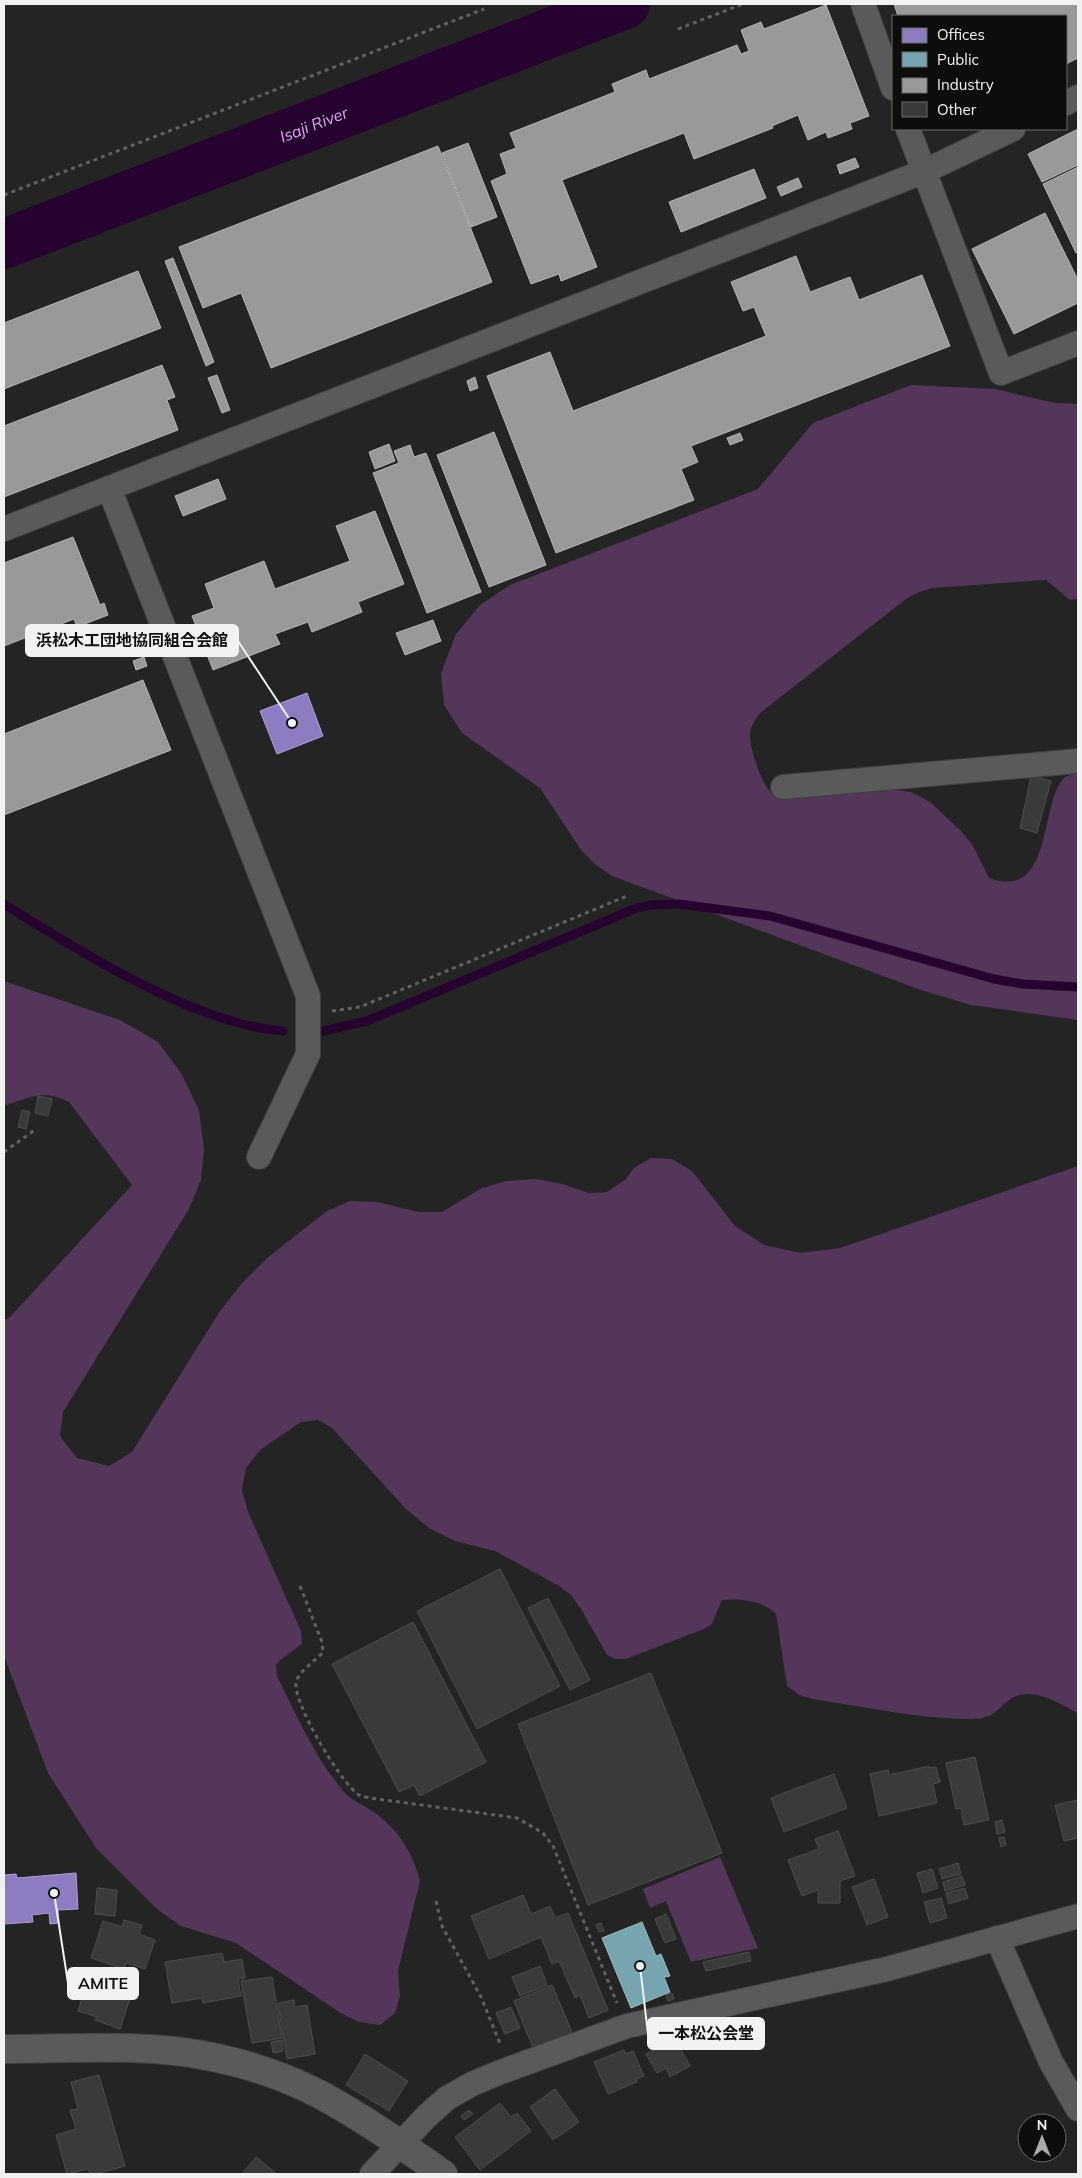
<svg xmlns="http://www.w3.org/2000/svg" width="1082" height="2178" font-family="Mulish,'Noto Sans JP',sans-serif">
<style>
.green{fill:#533659}
.offices{fill:#8e7cc3;stroke:#aca0d1}
.public{fill:#76a5af;stroke:#9bbcc3}
.industry{fill:#999;stroke:#b3b4b3}
.lines{fill:none;stroke-linecap:round;stroke-linejoin:round}
.stream{stroke:#26032e;stroke-width:9}
.river{stroke:#26032e;stroke-width:50}
.building{fill:#393a39;stroke:#4d4e4c}
.street-casing{stroke:#3d3f3d;stroke-width:26}
.secondary-casing{stroke:#3d3f3d;stroke-width:30}
.path{stroke:#606160;stroke-width:3;stroke-dasharray:4 4;stroke-linecap:butt}
.street{stroke:#595a59;stroke-width:24}
.secondary{stroke:#595a59;stroke-width:28}
.labels{text-anchor:middle;stroke-width:5;stroke-linejoin:round;paint-order:stroke}
.water-label{font-size:16px;font-style:italic;fill:#e4a8f4;stroke:#0d0e0c}
.leader{fill:none;stroke:#f1f3f1;stroke-width:2}
.callout-dot{fill:#f1f3f1;stroke:#0d0e0c;stroke-width:2}
.callout{fill:#f1f3f1;stroke:#f1f3f1;stroke-width:2}
.callout-label{font-size:16px;text-anchor:middle;font-weight:bold;fill:#111}
</style>
<rect width="100%" height="100%" fill="#232423"/>
<!-- green -->
<g class="green">
<path d="M911,385L995,389L1055,403L1078,404V599L1070,600L1046,580L933,588L919,592L906,599L760,713C755,720 751,725 750,734C749,746 761,782 769,790C771,793 776,795 779,796L888,789L911,792L930,802L961,831L973,846L989,878C1054,902 1039,802 1064,778C1067,775 1074,774 1078,772V1020L971,1005L921,990L612,876L595,864L581,850L540,788L462,733L444,705L441,673L456,634L480,605L510,585L758,489L813,423Z"/>
<path d="M4,981L120,1020L158,1042L181,1073L199,1110L204,1149L201,1180L189,1209L63,1412L60,1436L77,1458L109,1466L132,1452L220,1311L242,1283L267,1258L327,1211L350,1201L377,1202L419,1212H442L482,1188L506,1181L536,1179L562,1184L589,1193L607,1192L625,1180L634,1168L651,1158L672,1159L692,1171L735,1226L764,1245L801,1253L840,1248L1078,1166V1713C1060,1704 1035,1687 1014,1697C998,1706 997,1719 971,1719C919,1719 865,1707 813,1699L799,1695L787,1686L776,1614C764,1601 740,1598 722,1600L712,1624L704,1629L626,1659H615L607,1655L581,1609L571,1595L559,1586L495,1551L455,1541L429,1528L406,1509L332,1428L318,1420L301,1422L260,1450L246,1468L242,1490L248,1512L301,1631L302,1643C293,1652 283,1656 276,1665L277,1676C297,1716 315,1758 344,1792C352,1801 362,1804 372,1811C397,1827 413,1853 420,1881L398,1971L400,1996L395,2013L380,2025L359,2022L339,2012L236,1943L181,1926L158,1910L96,1848L48,1773L4,1656V1320L9,1318L132,1185L69,1102C44,1089 29,1097 4,1106Z"/>
<polygon points="720,1857 758,1948 691,1962 666,1901 650,1908 643,1889"/>
</g>
<!-- offices -->
<g class="offices">
<polygon points="307,693 323,736 277,754 260,711"/>
<polygon points="76,1873 78,1909 58,1910 59,1923 50,1924 49,1913 32,1915 33,1922 4,1924 4,1875 16,1874 17,1878"/>
</g>
<!-- public -->
<polygon class="public" points="642,1922 656,1956 661,1954 670,1976 664,1977 670,1992 631,2008 602,1938"/>
<!-- industry -->
<g class="industry">
<polygon points="894,4 1078,4 1078,58 1066,64 1066,16 898,16"/>
<polygon points="826,5 869,116 850,123 852,129 828,138 826,132 808,140 798,115 772,126 773,128 694,159 684,133 562,180 597,267 561,281 559,274 531,284 491,181 507,174 500,154 516,148 510,133 615,92 612,84 646,70 649,79 737,45 741,54 749,51 741,30 761,22 764,29"/>
<polygon points="1078,129 1078,165 1042,182 1028,154"/>
<polygon points="468,143 497,217 471,227 442,153"/>
<polygon points="438,146 492,282 271,368 241,293 203,308 179,247"/>
<polygon points="855,158 859,167 840,174 837,165"/>
<polygon points="1078,167 1078,252 1076,253 1043,184"/>
<polygon points="754,169 766,198 681,232 669,202"/>
<polygon points="798,178 802,187 781,196 777,187"/>
<polygon points="1045,213 1078,280 1078,303 1014,334 972,249"/>
<polygon points="796,256 810,292 850,277 859,300 922,275 950,346 691,446 698,462 681,469 694,500 556,553 487,376 550,352 573,411 766,336 754,307 743,311 731,282"/>
<polygon points="173,258 214,362 206,366 165,261"/>
<polygon points="138,271 161,328 4,389 4,323"/>
<polygon points="162,365 175,397 167,400 178,430 4,497 4,426"/>
<polygon points="217,375 230,410 222,413 208,378"/>
<polygon points="475,377 478,388 470,391 467,381"/>
<polygon points="494,432 546,565 489,587 437,455"/>
<polygon points="740,433 743,440 730,445 727,438"/>
<polygon points="389,444 395,461 375,469 369,452"/>
<polygon points="410,445 414,457 426,453 481,592 427,613 373,473 399,463 394,451"/>
<polygon points="218,479 226,499 183,516 175,496"/>
<polygon points="375,511 404,584 358,602 362,612 312,632 308,622 275,634 280,644 213,670 192,616 214,608 205,584 264,561 275,589 350,561 336,526"/>
<polygon points="73,537 100,605 104,603 108,615 77,627 74,619 4,646 4,563"/>
<polygon points="433,620 441,641 405,655 396,633"/>
<polygon points="144,657 147,666 136,670 133,661"/>
<polygon points="143,680 171,750 4,815 4,734"/>
</g>
<g class="lines">
<!-- stream -->
<g class="stream">
<path d="M4,904C79,951 194,1024 283,1031"/>
<polyline points="323,1031 367,1021 637,908 651,905 679,904 770,916 994,979 1022,984 1078,987"/>
</g>
<!-- river -->
<path class="river" id="s1" d="M4,244L625,4"/>
</g>
<!-- building -->
<g class="building">
<polygon points="1031,776 1051,781 1037,833 1020,828"/>
<polygon points="38,1096 52,1099 48,1116 35,1113"/>
<polygon points="22,1110 30,1112 26,1129 18,1127"/>
<polygon points="500,1569 560,1686 477,1729 417,1611"/>
<polygon points="548,1598 590,1680 570,1690 528,1608"/>
<polygon points="413,1622 486,1762 420,1796 414,1785 399,1792 332,1664"/>
<polygon points="651,1673 722,1853 588,1905 518,1724"/>
<polygon points="975,1757 989,1820 964,1825 961,1808 956,1809 946,1763"/>
<polygon points="929,1766 929,1768 936,1767 940,1782 933,1784 937,1803 879,1816 870,1774 888,1770 889,1775"/>
<polygon points="834,1774 847,1808 784,1832 771,1798"/>
<polygon points="1078,1800 1078,1838 1064,1841 1055,1805"/>
<polygon points="1002,1820 1005,1832 997,1834 995,1822"/>
<polygon points="838,1831 855,1876 840,1881 840,1903 818,1903 818,1890 802,1896 788,1860 819,1849 815,1839"/>
<polygon points="1004,1837 1006,1845 1001,1847 999,1838"/>
<polygon points="958,1863 961,1874 942,1879 939,1869"/>
<polygon points="932,1869 938,1888 923,1893 917,1873"/>
<polygon points="962,1876 965,1885 945,1891 943,1882"/>
<polygon points="874,1879 888,1917 867,1925 852,1887"/>
<polygon points="97,1888 117,1890 115,1916 95,1914"/>
<polygon points="965,1888 968,1898 949,1904 946,1893"/>
<polygon points="523,1895 531,1914 550,1906 555,1918 568,1913 608,2010 589,2018 580,1995 575,1998 559,1961 552,1964 541,1937 489,1959 471,1916"/>
<polygon points="941,1898 947,1918 930,1923 924,1902"/>
<polygon points="666,1914 676,1939 665,1943 655,1919"/>
<polygon points="124,1920 142,1925 139,1934 155,1940 145,1969 126,1963 124,1969 91,1958 103,1921 122,1927"/>
<polygon points="601,1923 604,1931 599,1932 596,1925"/>
<polygon points="749,1952 751,1961 706,1971 703,1962"/>
<polygon points="222,1953 224,1962 242,1959 245,1978 238,1979 241,1996 203,2003 202,1998 172,2003 165,1962"/>
<polygon points="540,1966 547,1985 520,1996 512,1977"/>
<polygon points="89,1976 120,1987 118,1991 131,1995 120,2029 95,2020 97,2017 78,2011"/>
<polygon points="272,1977 282,2038 252,2043 241,1981"/>
<polygon points="552,1985 572,2032 533,2048 514,2001"/>
<polygon points="672,1993 674,1999 668,2001 666,1995"/>
<polygon points="294,2000 295,2007 307,2005 315,2054 287,2059 278,2003"/>
<polygon points="511,2007 520,2028 505,2034 496,2013"/>
<polygon points="675,2039 690,2066 670,2077 666,2068 657,2073 646,2054"/>
<polygon points="282,2040 283,2051 273,2053 271,2042"/>
<polygon points="624,2050 626,2054 633,2051 644,2076 636,2079 637,2082 608,2094 594,2062"/>
<polygon points="365,2054 408,2081 389,2111 346,2085"/>
<polygon points="99,2075 125,2166 95,2174 90,2174 88,2169 67,2174 56,2135 76,2129 70,2110 78,2109 71,2082"/>
<polygon points="555,2089 579,2122 553,2140 530,2107"/>
<polygon points="500,2103 511,2117 517,2113 531,2131 480,2170 455,2137"/>
<polygon points="469,2110 473,2114 464,2120 461,2116"/>
<polygon points="256,2157 277,2174 242,2174"/>
</g>
<g class="lines">
<defs>
<g id="street">
<polyline points="863,4 893,88"/>
<polyline points="1066,103 1078,97"/>
<polyline points="908,129 1001,373 1078,343"/>
<polyline points="109,488 308,996 308,1054 259,1157"/>
<polyline points="4,529 923,172 1013,129"/>
<polyline points="783,787 1078,761"/>
<polyline points="997,1938 1051,2062 1078,2109"/>
<polyline points="372,2174 426,2117 447,2098 472,2084 498,2073 627,2026 887,1969 1078,1916"/>
</g>
<path id="secondary" d="M4,2049C53,2049 103,2046 151,2049C208,2052 269,2068 319,2094C362,2117 403,2146 443,2174"/>
</defs>
<!-- street casing -->
<use href="#street" class="street-casing"/>
<!-- secondary casing -->
<use href="#secondary" class="secondary-casing"/>
<!-- path -->
<g class="path">
<polyline points="678,29 743,4"/>
<polyline points="4,195 484,9"/>
<polyline points="332,1011 360,1007 627,896"/>
<polyline points="4,1152 36,1129"/>
<path d="M300,1586L322,1642L323,1652C316,1661 298,1671 296,1683C293,1703 342,1785 359,1795C363,1797 367,1797 370,1798L517,1818L543,1833L553,1846L617,2003"/>
<polyline points="436,1901 442,1926 481,1997 501,2046"/>
</g>
<!-- street -->
<use href="#street" class="street"/>
<!-- secondary -->
<use href="#secondary" class="secondary"/>
</g>
<g class="labels">
<!-- water labels -->
<g class="water-label">
<text dy="6" stroke="none"><textPath href="#s1" startOffset="332">Isaji River</textPath></text>
</g>
</g>
<!-- callouts -->
<path class="leader" d="M292 723L238 641M54 1893L68 1983M640 1966L648 2034"/>
<g class="callout-dot">
<circle cx="292" cy="723" r="5"/>
<circle cx="54" cy="1893" r="5"/>
<circle cx="640" cy="1966" r="5"/>
</g>
<g class="callout">
<rect x="26" y="625" width="212" height="31" rx="5"/>
<rect x="68" y="1968" width="70" height="31" rx="5"/>
<rect x="648" y="2018" width="116" height="31" rx="5"/>
</g>
<g class="callout-label">
<text x="132" y="646">浜松木工団地協同組合会館</text>
<text x="103" y="1989">AMITE</text>
<text x="706" y="2039">一本松公会堂</text>
</g>
<!-- border -->
<rect width="1082" height="2178" fill="none" stroke="#f1f3f1" stroke-width="10"/>
<!-- legend -->
<rect x="892" y="15" width="175" height="115" fill="#0d0e0c" stroke="#686a68"/>
<rect x="902" y="28" width="25" height="15" fill="#8e7cc3" stroke="#686a68"/>
<text x="937" y="40" font-size="15" fill="#f1f3f1">Offices</text>
<rect x="902" y="52" width="25" height="15" fill="#76a5af" stroke="#686a68"/>
<text x="937" y="65" font-size="15" fill="#f1f3f1">Public</text>
<rect x="902" y="78" width="25" height="15" fill="#999999" stroke="#686a68"/>
<text x="937" y="90" font-size="15" fill="#f1f3f1">Industry</text>
<rect x="902" y="102" width="25" height="15" fill="#393a39" stroke="#686a68"/>
<text x="937" y="115" font-size="15" fill="#f1f3f1">Other</text>
<!-- north arrow -->
<g transform="translate(1042 2138)"><circle r="24" fill="#0d0e0c" stroke="#686a68"/>
<path d="M0-4L9 19L0 12L-9 19Z" fill="#a9aba9"/>
<text y="-8" font-size="14" font-weight="bold" text-anchor="middle" fill="#f1f3f1">N</text>
</g>
</svg>
